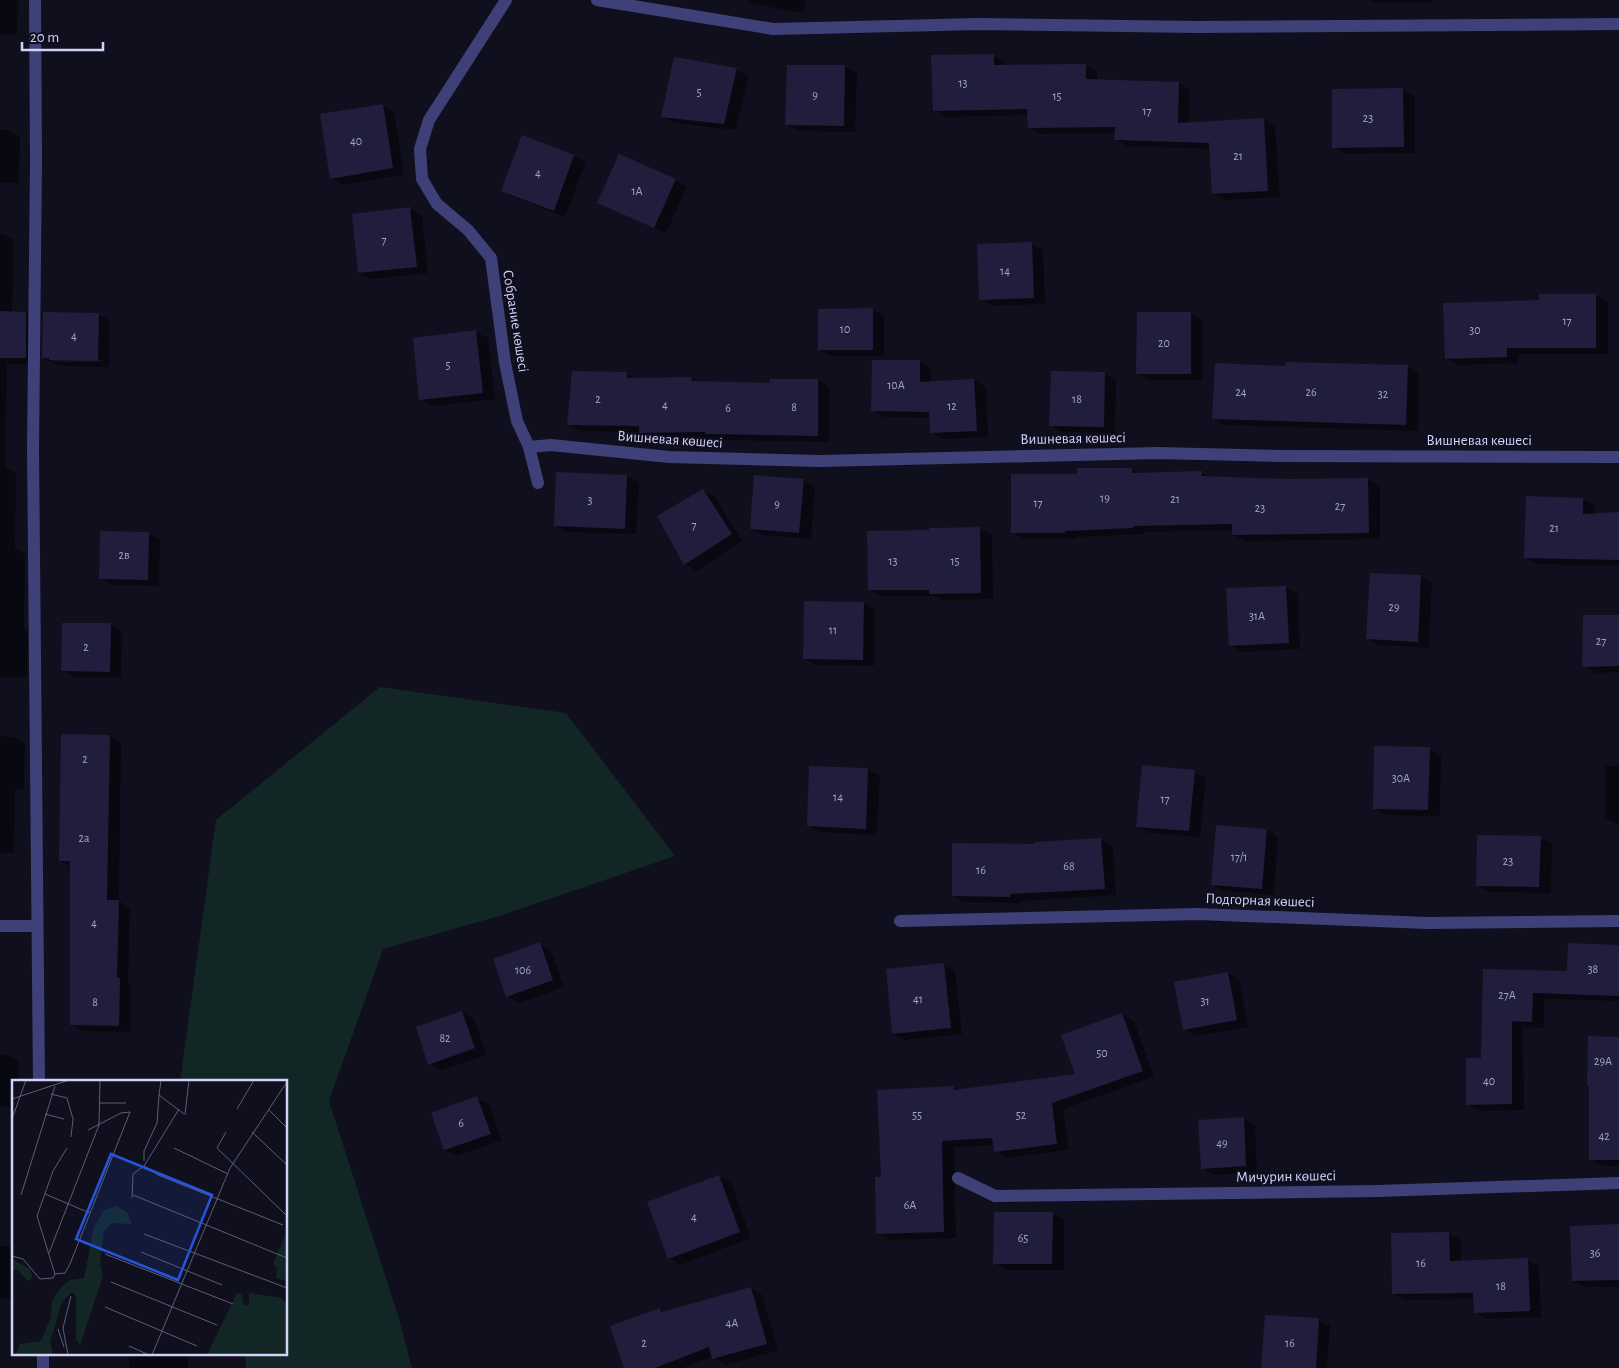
<svg xmlns="http://www.w3.org/2000/svg" width="1619" height="1368" font-family="'Alegreya Sans',sans-serif">
<style>
.green{fill:#122725}
.shadow{fill:#0007;fill-rule:evenodd}
.building{fill:#211d3d}
.lines{fill:none;stroke-linecap:round;stroke-linejoin:round}
.minor{stroke:#3f4078;stroke-width:12}
.labels{text-anchor:middle;stroke-width:4;stroke-linejoin:round;paint-order:stroke}
.number-label{font-size:12px;fill:#a6a4cb}
.street-label{font-size:15px;fill:#d3d1fa;stroke:#100f1e}
.inset-road{fill:none;stroke:#5e5d76;stroke-width:1}
.view{fill:#2655da;fill-opacity:0.15;stroke:#2655da;stroke-width:2.5}
.inset-edge{fill:none;stroke:#d3d1fa;stroke-width:2.5}
</style>
<rect width="100%" height="100%" fill="#100f1e"/>
<!-- green -->
<polygon class="green" points="380,687 566,713 675,856 499,916 383,949 329,1101 399,1319 412,1368 246,1368 245,1354 286,1354 286,1082 180,1082 216,820"/>
<!-- shadow -->
<g class="shadow">
<polygon points="0,0 18,0 17,35 0,35"/>
<polygon points="747,0 806,0 804,13 754,4"/>
<polygon points="1370,0 1433,0 1433,2 1375,3"/>
<polygon points="993,56 1005,62 1005,66 1085,65 1097,72 1097,81 1179,83 1190,90 1189,124 1264,119 1275,126 1280,197 1225,200 1213,193 1210,149 1127,146 1116,139 1116,133 1041,134 1029,127 1029,115 945,117 934,110"/>
<polygon points="788,66 845,66 857,73 855,132 798,131 787,125"/>
<polygon points="736,69 748,76 736,130 674,123 663,116"/>
<polygon points="1403,90 1415,96 1415,153 1345,154 1334,147"/>
<polygon points="382,105 394,112 404,175 343,185 331,178"/>
<polygon points="0,130 8,130 20,137 19,183 0,183"/>
<polygon points="522,137 574,156 586,162 565,217 514,197 502,191"/>
<polygon points="620,155 676,180 687,187 666,233 611,209"/>
<polygon points="410,209 422,215 428,273 371,279 359,273"/>
<polygon points="0,233 14,239 12,312 26,313 38,320 37,364 7,364 5,467 16,473 15,548 25,554 24,629 28,631 27,677 0,677"/>
<polygon points="1032,244 1043,250 1045,304 992,306 980,299"/>
<polygon points="1540,295 1596,295 1608,302 1608,354 1518,354 1518,363 1458,365 1446,358 1540,301"/>
<polygon points="872,309 884,316 884,356 831,356 819,350"/>
<polygon points="1191,313 1202,320 1202,380 1149,380 1138,374"/>
<path d="M98,314L110,321L109,367L62,366L55,364L43,358ZM53,359L104,360V362H53Z"/>
<polygon points="476,332 488,338 495,399 432,406 421,399"/>
<polygon points="920,361 931,368 931,382 974,380 986,387 988,437 943,439 932,432 931,418 884,417 873,410"/>
<polygon points="1408,366 1419,373 1418,431 1225,425 1213,418 1286,367"/>
<polygon points="627,373 637,379 691,378 699,383 771,384 818,380 829,387 829,442 718,440 714,438 651,439 639,432 580,431 568,424"/>
<polygon points="1104,373 1116,380 1115,433 1062,432 1051,426"/>
<polygon points="1132,469 1140,474 1202,473 1210,478 1289,480 1368,479 1380,486 1380,539 1245,541 1233,535 1233,530 1144,532 1144,534 1076,537 1076,539 1024,539 1012,532 1078,475"/>
<polygon points="557,474 627,476 639,483 636,534 566,532 555,525"/>
<polygon points="803,480 815,487 811,539 763,535 751,529"/>
<polygon points="703,490 715,497 742,541 697,571 685,564"/>
<polygon points="1527,497 1583,499 1595,506 1594,515 1619,514 1619,568 1618,566 1537,564 1525,557"/>
<polygon points="980,529 992,535 993,599 942,600 936,596 880,596 869,590"/>
<polygon points="148,533 160,540 159,586 112,585 100,578"/>
<polygon points="1421,576 1432,583 1429,648 1379,645 1368,639"/>
<polygon points="1286,587 1298,594 1300,649 1242,652 1230,645"/>
<polygon points="864,603 875,610 874,666 816,665 804,659"/>
<polygon points="1619,616 1619,672 1595,673 1584,666"/>
<polygon points="111,624 122,631 121,678 74,677 62,670"/>
<polygon points="0,736 13,737 25,743 24,790 15,789 14,853 0,853"/>
<polygon points="109,736 121,743 119,901 130,908 128,984 131,986 130,1032 83,1031 71,1024 72,867 60,861"/>
<polygon points="1429,749 1441,755 1440,816 1386,815 1374,808"/>
<polygon points="1605,766 1619,766 1619,825 1606,818"/>
<polygon points="811,767 868,769 880,776 877,835 820,832 808,826"/>
<polygon points="1194,772 1206,778 1200,837 1149,833 1137,826"/>
<polygon points="1267,830 1278,837 1274,895 1224,891 1212,884"/>
<polygon points="1540,838 1552,844 1551,893 1489,892 1477,885"/>
<polygon points="1101,839 1113,846 1116,895 1021,901 1021,903 964,902 953,896 1035,845 1035,843"/>
<polygon points="540,944 551,951 564,987 519,1003 507,996"/>
<polygon points="1619,946 1619,1001 1544,999 1544,1028 1523,1027 1524,1110 1479,1111 1468,1104 1482,1059 1484,970 1569,972"/>
<polygon points="944,964 955,971 962,1034 905,1040 893,1034"/>
<polygon points="1228,973 1239,980 1248,1027 1196,1036 1184,1029"/>
<polygon points="462,1012 474,1019 486,1055 441,1071 430,1064"/>
<polygon points="1122,1014 1134,1021 1154,1077 1063,1109 1069,1150 1007,1158 995,1151 994,1145 954,1147 956,1238 889,1240 877,1233 883,1178 954,1087 960,1091 1077,1075"/>
<polygon points="1619,1038 1619,1166 1602,1166 1591,1159"/>
<polygon points="0,1055 8,1055 19,1062 19,1082 14,1082 14,1107 0,1107"/>
<polygon points="477,1098 489,1104 502,1140 457,1156 445,1150"/>
<polygon points="1243,1118 1255,1125 1257,1172 1214,1175 1202,1168"/>
<polygon points="719,1176 731,1183 751,1238 680,1265 669,1258"/>
<polygon points="1053,1213 1064,1220 1064,1270 1006,1270 995,1263"/>
<polygon points="1619,1226 1619,1287 1585,1287 1573,1281"/>
<polygon points="1392,1234 1449,1234 1461,1240 1461,1262 1527,1259 1539,1266 1541,1317 1487,1319 1475,1312 1475,1299 1405,1300 1393,1293"/>
<polygon points="0,1246 8,1246 14,1249 14,1299 0,1298"/>
<polygon points="751,1288 762,1295 778,1350 725,1365 712,1357 683,1368 625,1368 660,1310 665,1313"/>
<polygon points="1318,1320 1330,1326 1327,1368 1262,1368"/>
<polygon points="129,1354 188,1354 188,1368 131,1368 129,1367"/>
</g>
<!-- building -->
<g class="building">
<polygon points="994,54 994,65 1086,64 1086,79 1179,82 1178,123 1264,118 1268,191 1212,194 1209,143 1114,140 1115,127 1028,128 1027,109 933,111 931,55"/>
<polygon points="674,57 737,68 724,124 661,117"/>
<polygon points="787,65 845,65 844,126 785,125"/>
<polygon points="1403,88 1404,147 1332,148 1332,89"/>
<polygon points="383,104 393,168 330,179 320,114"/>
<polygon points="522,135 574,155 554,211 501,191"/>
<polygon points="619,154 676,179 654,228 597,203"/>
<polygon points="410,207 417,267 358,273 352,214"/>
<polygon points="1032,242 1034,298 979,300 977,244"/>
<polygon points="1539,294 1596,294 1596,348 1507,348 1507,357 1445,359 1443,303 1539,300"/>
<polygon points="873,308 873,350 818,350 818,309"/>
<polygon points="0,311 26,312 26,358 0,358"/>
<polygon points="43,312 99,313 98,361 49,360 49,358 42,358"/>
<polygon points="1137,312 1191,312 1191,374 1136,374"/>
<polygon points="476,330 483,393 419,400 413,338"/>
<polygon points="872,360 920,360 920,382 974,379 977,431 930,433 929,412 871,411"/>
<polygon points="1285,362 1408,365 1406,425 1212,419 1215,363 1285,366"/>
<polygon points="572,371 627,372 627,378 691,377 692,381 769,383 770,379 818,379 818,436 705,434 705,432 639,433 639,426 567,425"/>
<polygon points="1051,371 1105,372 1104,427 1049,426"/>
<polygon points="1077,468 1132,468 1132,473 1202,471 1202,476 1289,479 1368,478 1369,533 1232,535 1232,524 1133,526 1133,528 1065,531 1065,533 1011,533 1011,474 1077,474"/>
<polygon points="556,472 627,475 625,529 554,526"/>
<polygon points="754,475 804,479 799,533 750,529"/>
<polygon points="703,489 732,534 684,565 657,516"/>
<polygon points="1526,496 1583,498 1583,514 1619,512 1619,560 1524,558"/>
<polygon points="980,527 981,593 929,594 929,590 868,590 867,531 929,530 929,528"/>
<polygon points="100,531 149,532 148,580 99,579"/>
<polygon points="1370,573 1421,575 1418,642 1366,639"/>
<polygon points="1286,586 1289,643 1229,646 1226,588"/>
<polygon points="804,601 864,602 863,660 803,659"/>
<polygon points="1583,615 1619,615 1619,666 1582,667"/>
<polygon points="62,623 111,623 110,672 61,671"/>
<polygon points="61,734 110,735 107,900 119,900 117,978 120,978 119,1026 70,1025 70,861 59,861"/>
<polygon points="1374,746 1430,747 1428,810 1373,809"/>
<polygon points="1142,765 1195,770 1189,831 1136,827"/>
<polygon points="809,766 868,768 866,829 807,826"/>
<polygon points="1216,825 1267,829 1262,889 1211,885"/>
<polygon points="1477,835 1541,836 1539,887 1476,886"/>
<polygon points="1101,838 1105,889 1010,894 1010,897 952,896 952,843 1034,844 1034,842"/>
<polygon points="540,942 553,980 506,997 493,959"/>
<polygon points="1568,943 1619,945 1619,996 1533,993 1532,1022 1512,1021 1512,1104 1466,1105 1466,1058 1481,1058 1483,969 1567,971"/>
<polygon points="944,963 951,1028 892,1034 886,969"/>
<polygon points="1228,972 1237,1020 1183,1030 1174,982"/>
<polygon points="462,1011 475,1048 428,1065 416,1027"/>
<polygon points="1122,1013 1143,1071 1052,1103 1057,1144 994,1152 992,1138 942,1141 944,1232 876,1234 875,1177 881,1177 877,1090 954,1086 954,1090 1075,1074 1061,1035"/>
<polygon points="1588,1036 1619,1037 1619,1160 1589,1160 1589,1086 1587,1085"/>
<polygon points="477,1096 491,1134 444,1150 431,1113"/>
<polygon points="1244,1117 1246,1166 1201,1169 1198,1120"/>
<polygon points="719,1175 740,1232 668,1259 647,1202"/>
<polygon points="994,1212 1053,1212 1052,1264 993,1264"/>
<polygon points="1619,1224 1619,1280 1572,1281 1570,1226"/>
<polygon points="1449,1232 1450,1261 1528,1258 1530,1311 1474,1313 1473,1293 1392,1294 1391,1233"/>
<polygon points="751,1287 767,1344 712,1359 709,1347 655,1368 624,1368 610,1326 660,1308 661,1312"/>
<polygon points="1265,1315 1319,1318 1316,1368 1261,1368"/>
</g>
<g class="lines">
<!-- minor -->
<g class="minor">
<polyline points="35,0 36,161 33,449 39,1082"/>
<polyline points="506,0 429,120 420,149 422,179 437,204 468,230 491,258 505,363 517,421 529,447 538,483"/>
<polyline points="597,0 773,29 978,24 1197,27 1619,24"/>
<polyline points="529,447 551,445 669,457 820,461 1159,453 1281,456 1619,457"/>
<polyline points="900,921 1198,914 1427,923 1619,921"/>
<polyline points="0,926 37,926"/>
<polyline points="958,1178 995,1196 1378,1191 1619,1183"/>
<polyline points="43,1354 43,1368"/>
</g>
</g>
<g class="labels">
<!-- number labels -->
<g class="number-label">
<text x="963" y="87">13</text>
<text x="699" y="96">5</text>
<text x="815" y="99">9</text>
<text x="1057" y="100">15</text>
<text x="1147" y="115">17</text>
<text x="1368" y="122">23</text>
<text x="356" y="145">40</text>
<text x="1238" y="160">21</text>
<text x="538" y="177">4</text>
<text x="637" y="195">1А</text>
<text x="384" y="244">7</text>
<text x="1005" y="275">14</text>
<text x="1567" y="325">17</text>
<text x="845" y="333">10</text>
<text x="1475" y="334">30</text>
<text x="74" y="340">4</text>
<text x="1164" y="347">20</text>
<text x="448" y="369">5</text>
<text x="896" y="389">10А</text>
<text x="1241" y="396">24</text>
<text x="1311" y="396">26</text>
<text x="1383" y="398">32</text>
<text x="598" y="403">2</text>
<text x="1077" y="403">18</text>
<text x="665" y="409">4</text>
<text x="952" y="410">12</text>
<text x="794" y="411">8</text>
<text x="728" y="412">6</text>
<text x="1105" y="502">19</text>
<text x="1175" y="503">21</text>
<text x="590" y="504">3</text>
<text x="1038" y="507">17</text>
<text x="777" y="508">9</text>
<text x="1340" y="510">27</text>
<text x="1260" y="512">23</text>
<text x="694" y="529">7</text>
<text x="1554" y="532">21</text>
<text x="124" y="559">2в</text>
<text x="893" y="565">13</text>
<text x="955" y="565">15</text>
<text x="1394" y="611">29</text>
<text x="1257" y="620">31А</text>
<text x="833" y="634">11</text>
<text x="1601" y="645">27</text>
<text x="86" y="651">2</text>
<text x="85" y="763">2</text>
<text x="1401" y="782">30А</text>
<text x="838" y="801">14</text>
<text x="1165" y="803">17</text>
<text x="84" y="842">2а</text>
<text x="1239" y="861">17/1</text>
<text x="1508" y="865">23</text>
<text x="1069" y="870">68</text>
<text x="981" y="874">16</text>
<text x="94" y="927">4</text>
<text x="1593" y="973">38</text>
<text x="523" y="974">106</text>
<text x="1507" y="999">27А</text>
<text x="918" y="1003">41</text>
<text x="1205" y="1005">31</text>
<text x="95" y="1006">8</text>
<text x="445" y="1042">82</text>
<text x="1102" y="1057">50</text>
<text x="1603" y="1065">29А</text>
<text x="1489" y="1085">40</text>
<text x="917" y="1119">55</text>
<text x="1021" y="1119">52</text>
<text x="461" y="1127">6</text>
<text x="1604" y="1140">42</text>
<text x="1222" y="1147">49</text>
<text x="910" y="1209">6А</text>
<text x="694" y="1221">4</text>
<text x="1023" y="1242">65</text>
<text x="1595" y="1257">36</text>
<text x="1421" y="1267">16</text>
<text x="1501" y="1290">18</text>
<text x="732" y="1327">4А</text>
<text x="644" y="1347">2</text>
<text x="1290" y="1347">16</text>
</g>
<!-- street labels -->
<g class="street-label">
<text transform="translate(516 321) rotate(81)" y="5">Собрание көшесі</text>
<text transform="translate(1073 438) rotate(-1)" y="5">Вишневая көшесі</text>
<text transform="translate(670 439) rotate(4)" y="5">Вишневая көшесі</text>
<text x="1479" y="445">Вишневая көшесі</text>
<text transform="translate(1260 900) rotate(2)" y="5">Подгорная көшесі</text>
<text transform="translate(1286 1176) rotate(-1)" y="5">Мичурин көшесі</text>
</g>
</g>
<!-- overview -->
<g transform="translate(12 1080)">
<rect width="275" height="275" fill="#100f1e"/>
<path d="M105,126L116,133L120,144L99,143L92,151L88,184L91,196L68,265L64,260V216L60,212L50,222L38,262L41,275H4L8,264L29,261L39,237L40,221L49,207L58,200L72,198L82,147L92,130ZM275,151V201L264,198L265,188L261,184ZM0,179L18,189L20,198L16,201L6,190L0,189ZM225,213L230,215L232,225H237V213L270,218L275,224V275H195Z" fill="#122725"/>
<path class="inset-road" d="M39,14L55,18L61,39L59,57M147,15L172,34M147,15L149,0M0,19L57,0M87,23H114M167,29L132,86L146,95L271,145M225,29L242,0M256,29L275,48M33,34L52,39M173,35L177,0M0,39L14,0M214,52L205,68L275,136M240,52L275,85M162,68L216,94M132,81V71L145,43L147,15M33,114L78,133M9,115L43,6M121,115L275,178M120,118L121,94L132,86M132,154L275,208M129,172L210,205M37,173L87,45L88,0M93,174L221,224M0,176L11,179L28,199L41,198L43,194L25,136L41,91L55,68M43,194L53,193L58,184L118,32L109,33L76,50M99,202L205,245M93,227L185,266M46,249L52,267M117,266L137,275M56,275L51,248L59,216M140,275L218,88L275,2"/>
<path class="view" d="M99,74L200,115L166,200L64,159Z"/>
<rect width="275" height="275" class="inset-edge"/>
</g>
<!-- scale -->
<path d="M22 42v8h81v-8" fill="none" stroke="#d3d1fa" stroke-width="2.5"/>
<text x="30" y="42" font-size="15" fill="#d3d1fa" stroke="#100f1e" stroke-width="4" paint-order="stroke">20 m</text>
</svg>
